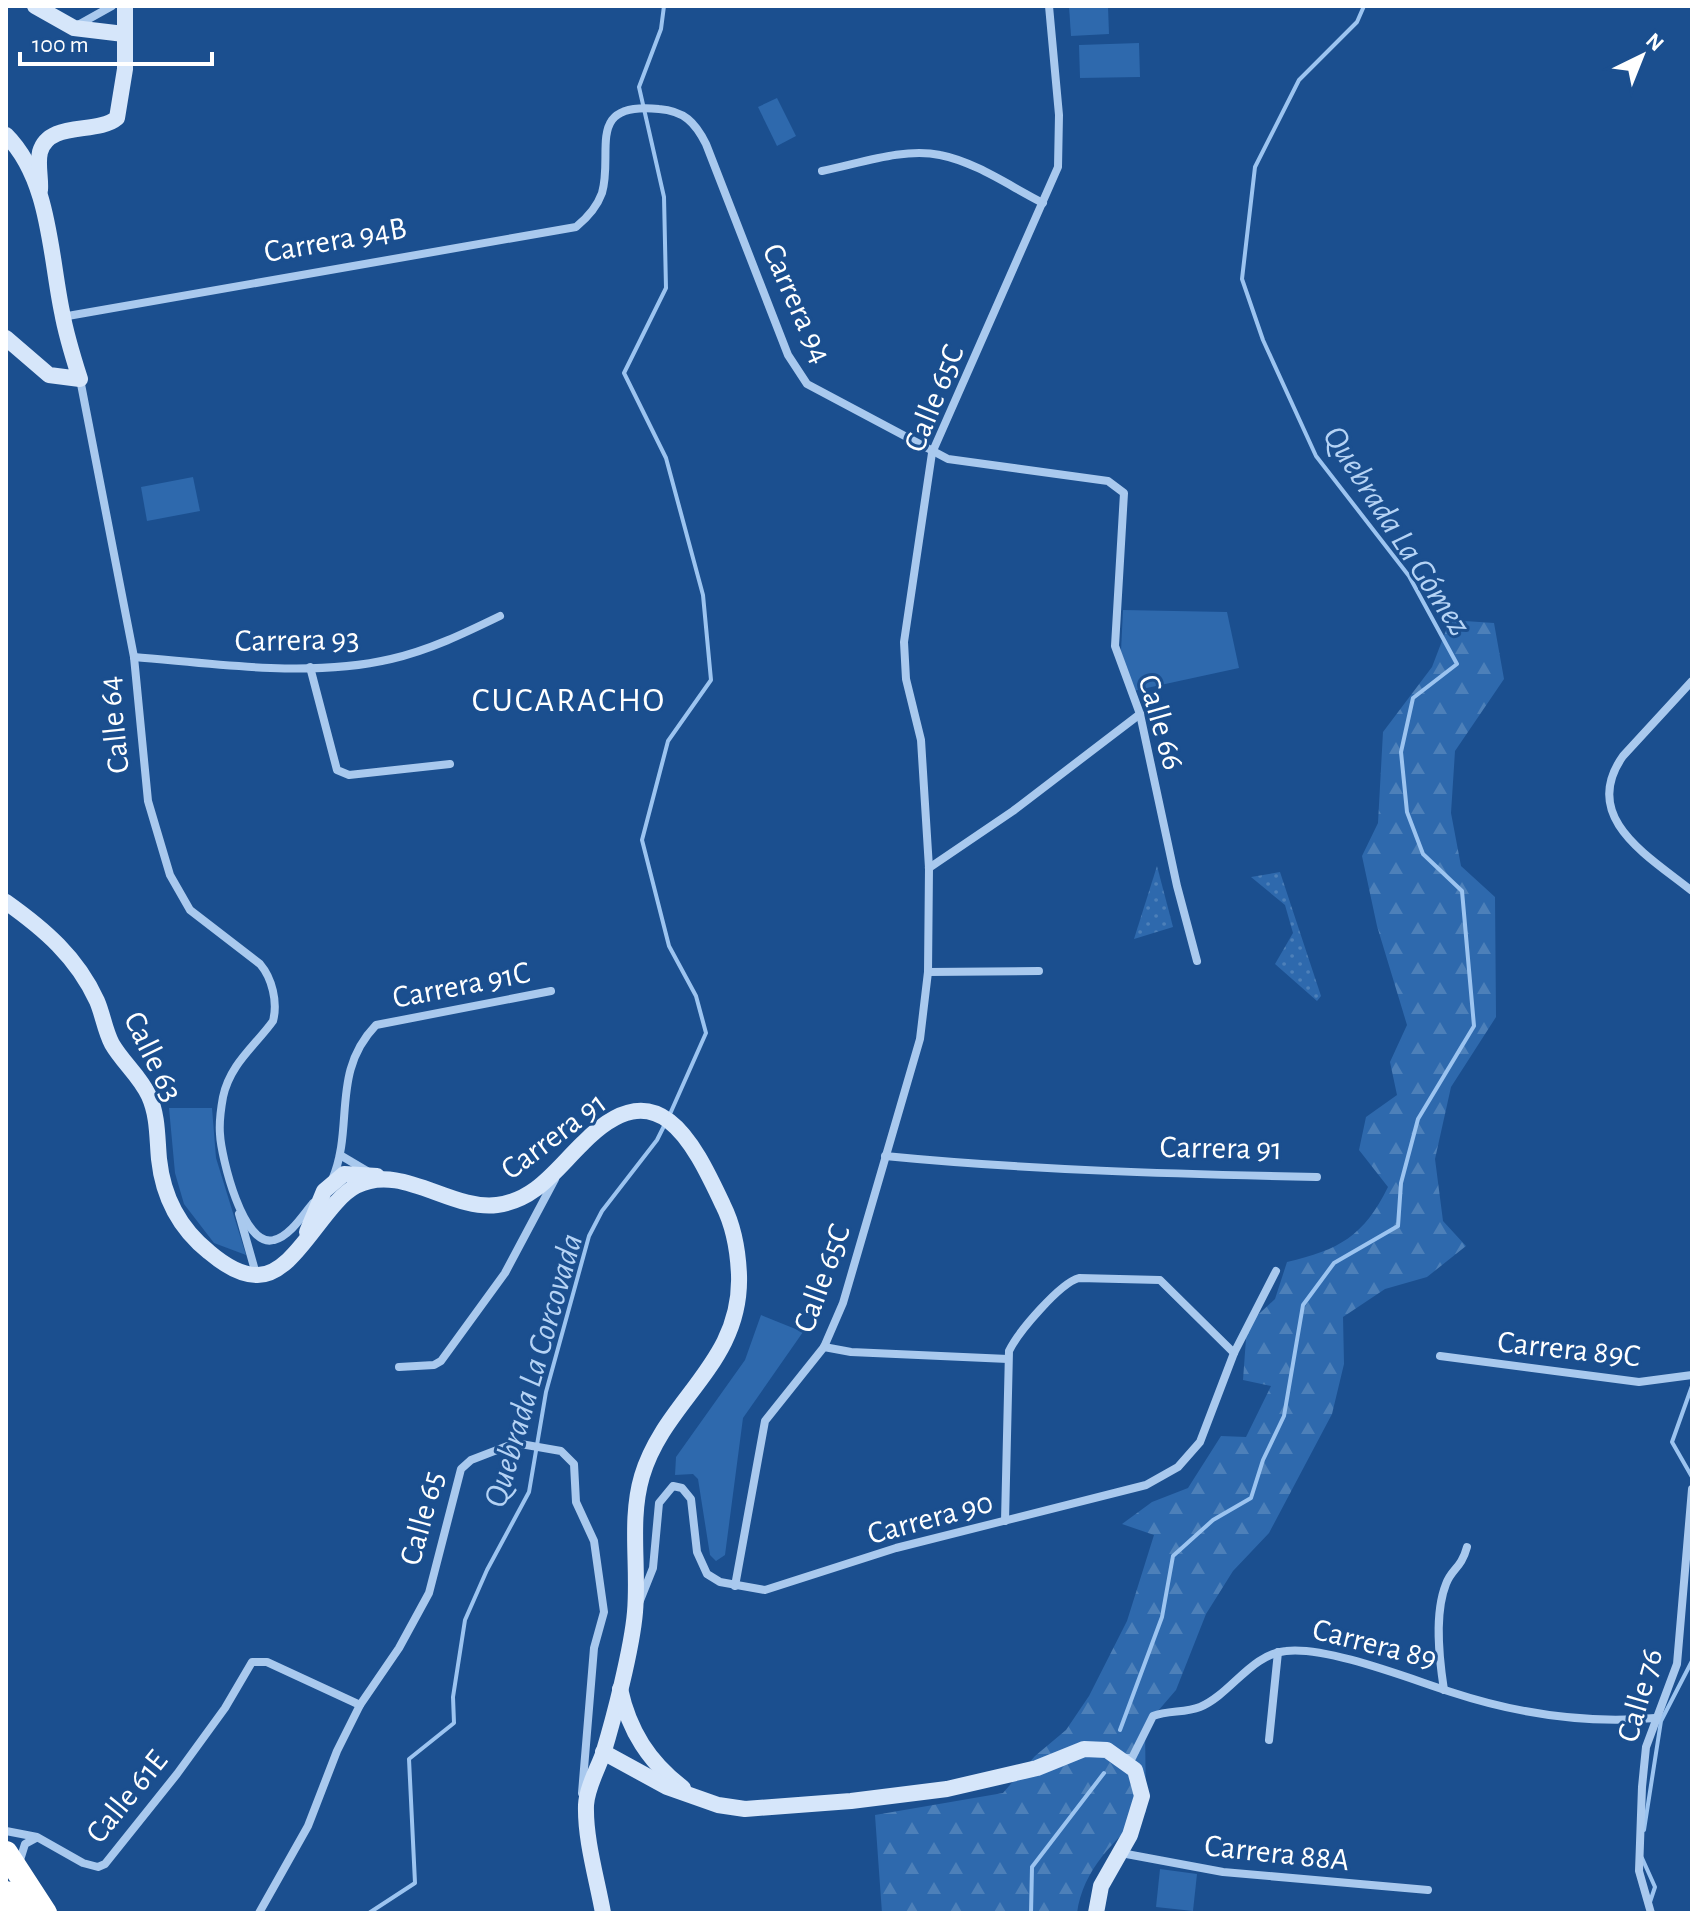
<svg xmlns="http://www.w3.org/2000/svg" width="1698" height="1919" font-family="'Alegreya Sans',sans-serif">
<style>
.grass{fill:url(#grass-dots)}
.forest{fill:url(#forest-firs)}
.park{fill:#2e69ad}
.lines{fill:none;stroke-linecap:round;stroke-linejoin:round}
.stream{stroke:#9cc4f0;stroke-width:4}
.street{stroke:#a9c9ee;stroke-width:8}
.secondary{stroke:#d6e6fa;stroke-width:16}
.highway{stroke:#fff;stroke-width:24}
.labels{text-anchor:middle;stroke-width:6;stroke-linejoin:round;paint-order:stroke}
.street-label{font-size:32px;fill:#fff;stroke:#1b4f8f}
.water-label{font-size:34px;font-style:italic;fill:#b5d3f5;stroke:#1b4f8f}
.neighbourhood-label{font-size:34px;letter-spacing:2px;fill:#fff;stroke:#1b4f8f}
</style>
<defs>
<pattern id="grass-dots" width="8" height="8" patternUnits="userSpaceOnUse" patternTransform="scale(2)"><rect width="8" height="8" fill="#2e69ad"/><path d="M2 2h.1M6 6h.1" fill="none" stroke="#4d80b9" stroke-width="1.8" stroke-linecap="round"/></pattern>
<pattern id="forest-firs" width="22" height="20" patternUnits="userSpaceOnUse" patternTransform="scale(2)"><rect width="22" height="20" fill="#2e69ad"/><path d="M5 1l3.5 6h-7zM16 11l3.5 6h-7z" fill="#4d80b9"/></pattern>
</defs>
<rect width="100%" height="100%" fill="#1b4f8f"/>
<!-- grass -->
<g class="grass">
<polygon points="1157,866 1173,927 1134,939"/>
<polygon points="1280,872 1321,996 1317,1001 1275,964 1293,933 1285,905 1251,877"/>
</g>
<!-- forest -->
<path class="forest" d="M1450,620L1494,623L1504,679L1455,751L1451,813L1461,866L1495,897L1496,1017L1451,1087L1435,1159L1443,1221L1466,1246L1427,1277L1385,1289L1343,1317L1344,1364L1332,1414L1269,1533L1233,1571L1206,1614L1176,1690L1145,1726L1146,1812C1115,1840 1083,1869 1077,1913H882L875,1815L1003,1793L1035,1756L1066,1730L1089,1696L1127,1621L1154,1535L1122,1524L1152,1502L1188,1488L1221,1436L1246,1437L1271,1386L1243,1380L1247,1325L1275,1299L1287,1262C1339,1250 1364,1236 1388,1187L1359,1150L1366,1117L1397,1095L1390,1062L1407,1025L1377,926L1362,856L1378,823L1383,732L1432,667Z"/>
<!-- park -->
<g class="park">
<polygon points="1069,6 1108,6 1109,34 1071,36"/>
<polygon points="1139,43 1140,77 1080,78 1079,45"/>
<polygon points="777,98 796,136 777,146 758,107"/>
<polygon points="193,477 200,511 147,521 141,487"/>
<polygon points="1123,610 1227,612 1239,668 1133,691 1121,651"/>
<polygon points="169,1108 212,1108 216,1158 246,1255 214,1243 184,1204 175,1173"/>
<polygon points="761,1315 803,1332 743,1418 725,1555 716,1561 710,1555 698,1479 693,1474 675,1475 676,1457 745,1360"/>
<polygon points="1160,1869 1197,1874 1193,1911 1156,1907"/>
</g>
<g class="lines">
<!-- stream -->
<g class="stream">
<polyline points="664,6 661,29 639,87 664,197 666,288 624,373 666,458 703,595 711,680 668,741 642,840 669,946 696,996 706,1033 670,1114"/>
<polyline points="1692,1386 1672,1442 1692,1477"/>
<polyline points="1120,1730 1162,1617 1173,1556 1213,1520 1251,1498 1263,1460 1284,1416 1303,1305 1334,1263 1398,1226 1401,1183 1418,1119 1474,1026 1462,891 1423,854 1407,812 1401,752 1413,698 1457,664 1409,576 1316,456 1263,340 1242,279 1255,167 1299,80 1357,22 1364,6"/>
<polyline points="1644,1830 1661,1721 1692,1661"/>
<polyline points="1642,1858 1655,1887 1650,1902"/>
<polyline points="369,1913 415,1883 409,1759 454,1723 453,1697 465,1620 487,1570 529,1492 546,1392 589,1236 602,1211 657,1140 666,1122"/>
<polyline points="1031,1913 1032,1867 1104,1773"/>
</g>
<!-- street -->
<g class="street">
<polyline points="78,25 112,6"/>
<path d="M822,171C858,164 904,147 940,155C976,162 1011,187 1043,203"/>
<path d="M62,317L576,227C587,218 597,207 602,193C614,152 584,101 659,109C684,111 695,122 706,144L788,355L807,384L948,459L1108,481L1124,493L1115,646L1140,714L1177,886L1197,961"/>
<path d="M80,379L134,657L148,801L170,875L190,910L260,964C272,978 278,1002 273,1021C255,1046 230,1064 223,1097C221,1108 219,1122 220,1134C221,1156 243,1249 274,1240C290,1236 303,1215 313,1203"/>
<path d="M134,657C218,664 309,678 391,659C430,650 465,633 500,616"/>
<polyline points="310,667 337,770 349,775 450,764"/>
<path d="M1692,681L1623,756C1579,818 1650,857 1692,891"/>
<polyline points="929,868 1013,811 1140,714"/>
<polyline points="928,972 1039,971"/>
<polyline points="340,1155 367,1171"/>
<path d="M885,1156C1028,1170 1173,1174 1317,1177"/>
<path d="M332,1180C355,1126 330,1073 376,1025L551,991"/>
<polyline points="239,1214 256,1274"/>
<polyline points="824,1347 851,1352 1008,1359"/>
<polyline points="1440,1356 1639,1382 1692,1375"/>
<polyline points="399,1367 434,1365 441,1361 505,1273 555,1179"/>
<path d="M1005,1521L1009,1351C1018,1332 1060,1283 1079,1278L1160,1280L1234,1353"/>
<polyline points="735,1586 765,1421 824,1347 843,1303 920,1039 928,972 929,868 921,740 906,679 904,642 932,453 1058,167 1059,115 1049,6"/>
<polyline points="639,1603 653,1568 659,1503 673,1486 682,1488 691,1499 697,1552 707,1574 720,1582 765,1590 896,1548 1146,1485 1178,1467 1200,1442 1234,1353 1276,1271"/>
<path d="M1444,1690C1439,1658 1434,1614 1446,1584C1452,1568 1461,1569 1467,1547"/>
<polyline points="1269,1740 1278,1652"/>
<path d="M1123,1758H1132L1153,1716C1168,1710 1185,1713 1200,1707C1231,1694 1251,1654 1286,1651C1327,1646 1410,1679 1451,1692C1518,1714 1585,1724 1655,1718"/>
<polyline points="6,1831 37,1837 83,1863 98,1867 105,1864 177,1774 225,1708 252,1662 267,1662 360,1705"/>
<polyline points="1121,1853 1223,1872 1428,1890"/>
<polyline points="20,1860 25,1844 36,1838"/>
<polyline points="259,1913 308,1826 337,1751 360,1705 399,1648 429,1593 461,1469 471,1460 515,1443 561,1451 574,1464 576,1502 594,1541 604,1612 594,1648 582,1793"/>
<polyline points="1651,1913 1639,1871 1642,1787 1646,1747 1677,1664 1692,1489"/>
</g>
<!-- secondary -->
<g class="secondary">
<polyline points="35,6 74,28 124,34"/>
<path d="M6,135C50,179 50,255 62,312C66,335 73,357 80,379L49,375L6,338"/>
<path d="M40,190C41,178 37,164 40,152C49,120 97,135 117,118L125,69V6"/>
<path d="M6,902C44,929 77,957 97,1001C103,1015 105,1031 112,1044C123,1063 140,1076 149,1096C158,1116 157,1137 159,1159C163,1197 179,1228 209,1252C222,1263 240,1275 257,1275C295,1276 323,1203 356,1186C401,1162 451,1211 497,1205C536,1200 556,1169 583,1143C657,1068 692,1139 723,1205C734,1227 738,1250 739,1275C742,1364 665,1399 642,1476C629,1520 639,1566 635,1612C632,1648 614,1718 603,1754C597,1770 587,1788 586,1805C585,1840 597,1879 603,1913"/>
<polyline points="307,1232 324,1191 344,1174 377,1176"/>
<path d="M620,1689C629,1731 649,1762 683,1788"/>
<polyline points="603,1752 667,1787 718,1805 745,1809 851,1801 947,1789 1037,1768 1084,1749 1107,1750 1135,1770 1142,1796 1130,1835 1101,1886 1096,1913"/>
</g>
<!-- highway -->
<g class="highway">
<polyline points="6,1853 45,1913"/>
<polyline points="6,1893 19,1913"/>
</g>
</g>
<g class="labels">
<!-- street labels -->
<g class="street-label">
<text transform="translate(335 239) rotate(-10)" y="11">Carrera 94B</text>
<text transform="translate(798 303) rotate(66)" y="11">Carrera 94</text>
<text transform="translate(933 398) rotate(-68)" y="11">Calle 65C</text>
<text transform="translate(297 639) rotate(-1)" y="11">Carrera 93</text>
<text transform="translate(1162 722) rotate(74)" y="11">Calle 66</text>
<text transform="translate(113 725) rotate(-96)" y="11">Calle 64</text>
<text transform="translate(461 984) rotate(-11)" y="11">Carrera 91C</text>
<text transform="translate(154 1056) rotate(64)" y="11">Calle 63</text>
<text transform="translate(553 1135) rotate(-37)" y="11">Carrera 91</text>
<text transform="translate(1221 1147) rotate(1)" y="11">Carrera 91</text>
<text transform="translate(821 1278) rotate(-70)" y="11">Calle 65C</text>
<text transform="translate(1569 1348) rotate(6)" y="11">Carrera 89C</text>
<text transform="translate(930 1517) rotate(-15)" y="11">Carrera 90</text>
<text transform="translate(421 1518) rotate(-75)" y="11">Calle 65</text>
<text transform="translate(1375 1643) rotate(14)" y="11">Carrera 89</text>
<text transform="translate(1639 1695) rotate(-74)" y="11">Calle 76</text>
<text transform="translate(126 1796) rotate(-51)" y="11">Calle 61E</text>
<text transform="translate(1277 1852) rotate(6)" y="11">Carrera 88A</text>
</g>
<!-- water labels -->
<g class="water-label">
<text transform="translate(1398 530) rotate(57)" y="12">Quebrada La Gómez</text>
<text transform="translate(532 1370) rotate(-74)" y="12">Quebrada La Corcovada</text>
</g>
<!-- neighbourhood labels -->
<g class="neighbourhood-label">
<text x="569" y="711">CUCARACHO</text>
</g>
</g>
<!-- border -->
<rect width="1698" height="1919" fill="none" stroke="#ffffff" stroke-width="16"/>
<!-- north arrow -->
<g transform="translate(1642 56) rotate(43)" stroke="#1b4f8f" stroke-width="6" paint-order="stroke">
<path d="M0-6L14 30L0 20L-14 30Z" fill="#ffffff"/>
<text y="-12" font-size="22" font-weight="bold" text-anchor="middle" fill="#ffffff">N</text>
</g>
<!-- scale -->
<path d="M20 52v12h192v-12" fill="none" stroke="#ffffff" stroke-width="4"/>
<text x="32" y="52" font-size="24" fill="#ffffff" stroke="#1b4f8f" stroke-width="6" paint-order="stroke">100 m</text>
</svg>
